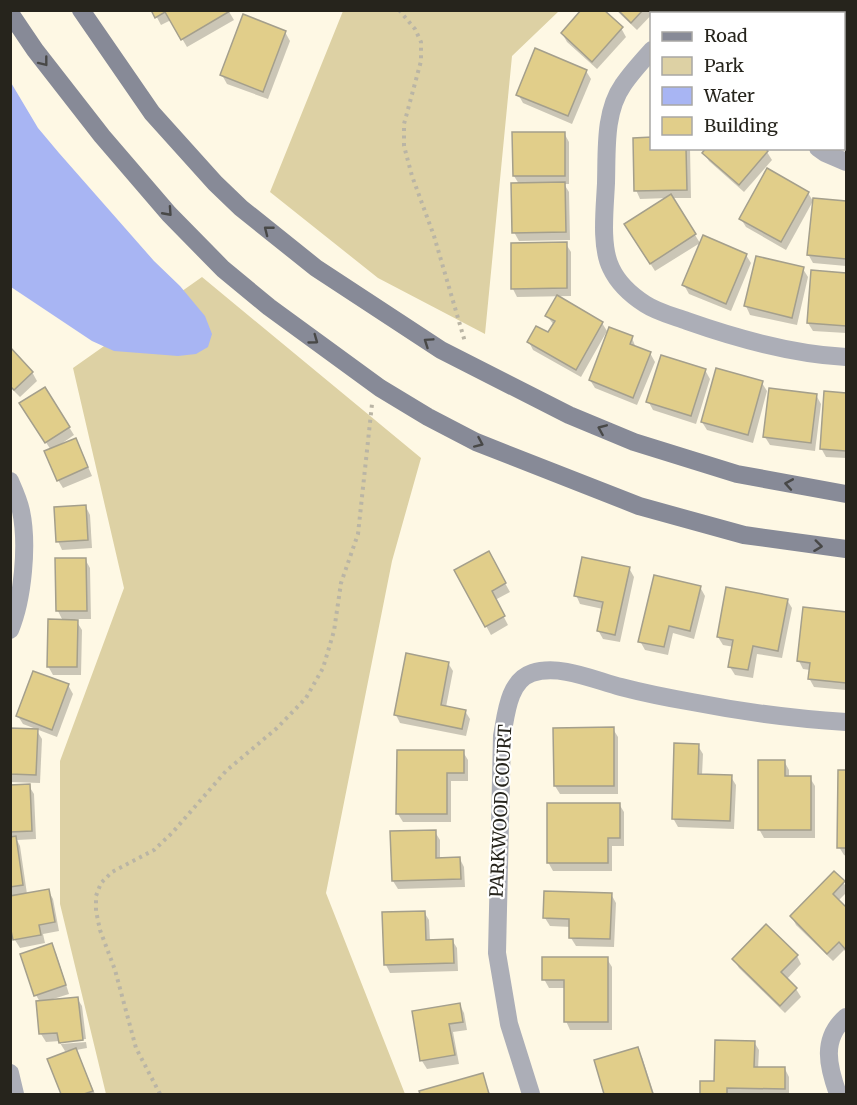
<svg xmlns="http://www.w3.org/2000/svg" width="857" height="1105" font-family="Merriweather,serif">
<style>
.green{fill:#ddd1a4}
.water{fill:#a8b5f3}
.shadow{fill:#0003}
.building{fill:#e1ce8a;stroke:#a49f8c;stroke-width:1.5}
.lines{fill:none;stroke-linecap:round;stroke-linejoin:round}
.path{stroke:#bab5a5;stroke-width:4;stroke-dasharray:3 4.5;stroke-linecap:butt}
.street{stroke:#acaeb7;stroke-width:18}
.secondary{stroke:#878a97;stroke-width:18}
.oneway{stroke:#484847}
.labels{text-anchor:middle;stroke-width:4.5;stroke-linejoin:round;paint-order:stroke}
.street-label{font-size:18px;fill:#26241c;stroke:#fff}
</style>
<rect width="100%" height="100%" fill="#fef8e4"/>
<!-- green -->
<g class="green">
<polygon points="343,11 559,11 512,56 485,334 378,278 270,192"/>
<polygon points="202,277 421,458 392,561 326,893 405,1094 106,1094 60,904 60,761 124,588 73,368"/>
</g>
<!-- water -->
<polygon class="water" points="10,81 38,128 59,153 154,261 180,286 205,316 212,334 208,347 196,354 178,356 114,351 92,341 11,287"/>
<!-- shadow -->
<g class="shadow">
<polygon points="153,10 228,10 234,20 187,47 171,20 161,25"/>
<polygon points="616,10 656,10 637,30"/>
<polygon points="621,28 626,37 597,69 567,42 562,33"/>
<polygon points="846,29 846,67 844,62"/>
<polygon points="285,32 290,41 268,99 227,84 222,75"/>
<polygon points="586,71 591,79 572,124 523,103 518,94"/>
<polygon points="844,80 846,81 846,108 844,107"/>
<polygon points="846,109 846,137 844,136 844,112 846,113"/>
<polygon points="564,133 569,142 569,184 564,184 569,192 570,240 519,241 514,232 519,184 514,176"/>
<polygon points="652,148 690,148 691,198 672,198 700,243 655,271 631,233 668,198 640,199 636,190"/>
<polygon points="767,152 772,160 744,192 709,161 704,153"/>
<polygon points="808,193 813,201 786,250 746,227 741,219"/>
<polygon points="814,199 846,203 846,266 813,263 808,254"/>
<polygon points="566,244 571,252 571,296 517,297 513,289"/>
<polygon points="746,255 751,263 731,311 689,294 684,285"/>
<polygon points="803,269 808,277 797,325 750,315 746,306"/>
<polygon points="812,271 846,274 846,333 813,331 808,323"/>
<polygon points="547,316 602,323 607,331 581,377 533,350 529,342 549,334 554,325"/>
<polygon points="632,338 636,348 650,353 655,362 637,405 595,388 590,380"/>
<polygon points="10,350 32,372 37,381 20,397 10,387"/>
<polygon points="705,370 710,379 696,424 653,410 648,401"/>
<polygon points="762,383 767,391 753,443 707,430 702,422"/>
<polygon points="825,393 846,394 846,458 826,457 821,448"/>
<polygon points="816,395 821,404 815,451 770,445 765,437"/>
<polygon points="26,412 69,427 74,435 61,444 80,448 92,476 63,488 58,480 51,450"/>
<polygon points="86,507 90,515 92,548 62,550 58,541"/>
<polygon points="488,553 510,592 495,600 508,625 491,635 456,571"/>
<polygon points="85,559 90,568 91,619 75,619 82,630 81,675 53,675 48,666 63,621 58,611"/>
<polygon points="629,568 634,577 620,642 603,639 598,630 603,609 580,604 576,595"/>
<polygon points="700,587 705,596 694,639 673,633 668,655 645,650 640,641"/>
<polygon points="787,600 792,608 782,658 757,654 753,678 735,675 730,667 734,647 723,645 718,637"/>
<polygon points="804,609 846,613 846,690 814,687 809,678 810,670 803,669 799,661"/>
<polygon points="448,663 453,671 446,707 465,711 470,719 466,736 400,723 396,715"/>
<polygon points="68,685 73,694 57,737 23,724 18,716"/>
<polygon points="613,729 618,737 618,794 560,794 555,786"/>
<polygon points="10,730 37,731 42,739 40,783 10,782"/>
<polygon points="698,746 703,754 702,775 731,777 736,785 734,829 678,827 673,818"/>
<polygon points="463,752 468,760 468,781 451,781 451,822 403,822 398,814"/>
<polygon points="784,761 789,770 789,778 810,778 815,786 815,838 764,838 759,829"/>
<polygon points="840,772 846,772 846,856 844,855 839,847"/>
<polygon points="29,786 34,794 36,839 17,840 20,846 27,894 48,890 53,899 59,931 43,934 45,943 20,948 15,940 10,918 10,787"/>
<polygon points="619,804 624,812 624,846 612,846 612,871 553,871 548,862"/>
<polygon points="435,832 440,840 440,859 460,859 464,867 465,887 398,889 393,881"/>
<polygon points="834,873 846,886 846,893 838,901 846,909 846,952 844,950 833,961 796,925 792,917"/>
<polygon points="611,894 616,903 614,947 576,946 571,938 571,927 550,926 545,918"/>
<polygon points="424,912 429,920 430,941 452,940 457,948 458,971 390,973 386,965"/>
<polygon points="51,945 56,953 69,994 53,999 77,998 82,1006 86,1039 61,1041 61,1044 86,1042 87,1048 76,1050 95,1094 62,1094 49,1060 72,1050 65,1051 60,1043 60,1041 46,1042 41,1034 38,1003 40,1002 36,995"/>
<polygon points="797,956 801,964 786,980 796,989 801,997 785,1013 739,968 734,960"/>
<polygon points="607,959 612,967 612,1030 570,1030 566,1021 565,988 549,988 544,979"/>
<polygon points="460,1005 464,1013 467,1030 453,1032 459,1064 427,1069 422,1061 414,1012"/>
<polygon points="754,1042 759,1050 758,1069 785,1069 789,1077 789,1094 701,1094 701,1082 716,1082"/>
<polygon points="637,1048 642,1057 654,1094 606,1094 596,1061"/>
<polygon points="482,1074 490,1094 421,1094 421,1092"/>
</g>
<!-- building -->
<g class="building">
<polygon points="151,10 230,10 230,11 181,40 165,12 155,18"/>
<polygon points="581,10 604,10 623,27 592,62 561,33"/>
<polygon points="618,10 643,10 631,23"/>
<polygon points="846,11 846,63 844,62"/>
<polygon points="243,14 286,31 263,92 220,75"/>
<polygon points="535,48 587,70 568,116 516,95"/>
<polygon points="844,79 846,79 846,130 844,129 844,111 846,100 844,100"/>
<polygon points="512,132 565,132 565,176 513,176"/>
<polygon points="652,137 652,148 686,148 687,190 634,191 633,138"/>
<polygon points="706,148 765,148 768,151 739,185 702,153"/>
<polygon points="767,168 809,192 781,242 739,219"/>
<polygon points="565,182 566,232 512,233 511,183"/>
<polygon points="671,194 696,234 650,264 624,224"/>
<polygon points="813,198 846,201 846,259 807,255"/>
<polygon points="703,235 747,254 726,304 682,285"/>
<polygon points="567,242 567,288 511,289 511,243"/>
<polygon points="756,256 804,267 792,318 744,306"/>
<polygon points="811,270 846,273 846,326 807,323"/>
<polygon points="557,295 603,322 576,370 527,342 536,326 548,332 555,321 545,316"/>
<polygon points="609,327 633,336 630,344 651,352 633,398 589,380"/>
<polygon points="10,347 33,372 14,390 10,386"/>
<polygon points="661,355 706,369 691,416 646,402"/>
<polygon points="716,368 763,381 748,435 701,422"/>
<polygon points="45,387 70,427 45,443 19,403"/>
<polygon points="769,388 817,394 811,443 763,437"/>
<polygon points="824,391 846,393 846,451 820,449"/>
<polygon points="76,438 88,467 57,481 44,451"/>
<polygon points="86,505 88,540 56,542 54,507"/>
<polygon points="489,551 506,583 492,591 505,616 485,627 454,570"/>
<polygon points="582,557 630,567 615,635 597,631 603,602 574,596"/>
<polygon points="55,558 86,558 87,611 56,611"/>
<polygon points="654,575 701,586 690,631 669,626 664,647 638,642"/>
<polygon points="726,587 788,599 778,651 753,646 748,670 728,667 733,640 717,637"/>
<polygon points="803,607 846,612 846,683 808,679 810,663 797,661"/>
<polygon points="48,619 78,620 77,667 47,667"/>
<polygon points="406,653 449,662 441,705 466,710 462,729 394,715"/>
<polygon points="33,671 69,684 52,730 16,716"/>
<polygon points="614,727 614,786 554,786 553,728"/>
<polygon points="10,728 38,729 36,775 10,774"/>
<polygon points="674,743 699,744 698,774 732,775 730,821 672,819"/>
<polygon points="397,750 464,750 464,773 447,773 447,814 396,814"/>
<polygon points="758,760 785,760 785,776 811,776 811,830 758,830"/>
<polygon points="838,770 846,770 846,848 837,848"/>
<polygon points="30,784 32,831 10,832 10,785"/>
<polygon points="547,803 620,803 620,838 608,838 608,863 547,863"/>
<polygon points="436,830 436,858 460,857 461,879 392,881 390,831"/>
<polygon points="16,836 23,885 10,887 10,837"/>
<polygon points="834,871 845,881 833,894 846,907 846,950 839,942 827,954 790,916"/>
<polygon points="49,889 55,922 39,925 41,935 13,940 10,926 10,896"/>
<polygon points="544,891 612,893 610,939 569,938 569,919 543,918"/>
<polygon points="425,911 426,940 453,939 454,963 384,965 382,912"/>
<polygon points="766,924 798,955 781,972 797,988 780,1006 732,959"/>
<polygon points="52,943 66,985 34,996 20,954"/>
<polygon points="542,957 608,957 608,1022 564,1022 564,980 542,980"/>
<polygon points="78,997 83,1040 59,1043 57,1033 39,1034 36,1001"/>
<polygon points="460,1003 463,1022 449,1024 455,1055 420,1061 412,1011"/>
<polygon points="715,1040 755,1041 754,1067 785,1067 785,1089 727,1088 727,1094 700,1094 700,1081 714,1081"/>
<polygon points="638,1047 653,1094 603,1094 604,1094 594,1060"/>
<polygon points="76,1048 93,1091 84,1094 61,1094 47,1059"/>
<polygon points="483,1073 489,1094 420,1094 419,1091"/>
</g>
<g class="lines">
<!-- path -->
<g class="path">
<polyline points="399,10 415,29 421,42 421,61 404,124 404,146 412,176 434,236 465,342"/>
<polyline points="160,1094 136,1048 115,970 100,930 96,911 96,896 101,883 112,872 154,850 172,833 226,771 277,728 306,698 323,668 334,631 341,583 358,534 372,404"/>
</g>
<!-- street -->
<g class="street">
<polyline points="690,14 694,10"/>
<polyline points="810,14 811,10"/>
<path d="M652,50C642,61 631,73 623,85C604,112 607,151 606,183C605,207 600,246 611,268C618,283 631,295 645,304C657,312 673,316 687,321C738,339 792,354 846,357"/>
<polyline points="818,148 825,153 846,162"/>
<path d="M10,481C14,490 19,501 21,511C28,544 23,599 10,630"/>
<polyline points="10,1073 15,1094"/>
<path d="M531,1094L509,1024L497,953L502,736C506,716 508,681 532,673C560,664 594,680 621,687C644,693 669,698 692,702C743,712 795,719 846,722"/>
<path d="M838,1094C828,1066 821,1039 846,1017"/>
</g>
<!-- secondary -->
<g class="secondary">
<polyline points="81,10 152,113 215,183 241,208 316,268 441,350 569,415 634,442 737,474 846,494"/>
<polyline points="10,13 35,50 102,136 169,214 223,269 269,307 380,388 428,417 476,442 639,506 744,535 846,549"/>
</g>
</g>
<!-- one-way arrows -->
<defs><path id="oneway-chevron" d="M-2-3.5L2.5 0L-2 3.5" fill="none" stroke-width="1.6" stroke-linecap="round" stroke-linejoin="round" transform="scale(1.5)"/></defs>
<g class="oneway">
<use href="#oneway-chevron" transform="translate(44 62) rotate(52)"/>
<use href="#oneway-chevron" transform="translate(168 212) rotate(48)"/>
<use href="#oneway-chevron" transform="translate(268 230) rotate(-142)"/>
<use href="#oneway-chevron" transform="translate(314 340) rotate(36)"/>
<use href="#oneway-chevron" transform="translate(428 342) rotate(-146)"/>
<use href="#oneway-chevron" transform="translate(602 429) rotate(-157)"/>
<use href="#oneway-chevron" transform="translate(479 443) rotate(24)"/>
<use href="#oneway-chevron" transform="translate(789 484) rotate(-170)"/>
<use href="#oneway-chevron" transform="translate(818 546) rotate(7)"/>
</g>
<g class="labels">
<!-- street labels -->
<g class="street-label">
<text transform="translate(501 811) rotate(-87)" y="6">PARKWOOD COURT</text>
</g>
</g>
<!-- border -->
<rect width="857" height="1105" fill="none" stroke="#26241c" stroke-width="24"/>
<!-- legend -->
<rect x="650" y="12" width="195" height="138" fill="#ffffff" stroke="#a8a7a4" stroke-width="1.5"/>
<rect x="662" y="32" width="30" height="9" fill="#878a97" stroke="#a8a7a4" stroke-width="1.5"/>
<text x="704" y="42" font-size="18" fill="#26241c">Road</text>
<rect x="662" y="57" width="30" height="18" fill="#ddd1a4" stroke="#a8a7a4" stroke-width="1.5"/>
<text x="704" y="72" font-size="18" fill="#26241c">Park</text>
<rect x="662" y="87" width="30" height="18" fill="#a8b5f3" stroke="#a8a7a4" stroke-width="1.5"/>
<text x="704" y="102" font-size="18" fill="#26241c">Water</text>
<rect x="662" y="117" width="30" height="18" fill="#e1ce8a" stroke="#a8a7a4" stroke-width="1.5"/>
<text x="704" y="132" font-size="18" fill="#26241c">Building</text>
</svg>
